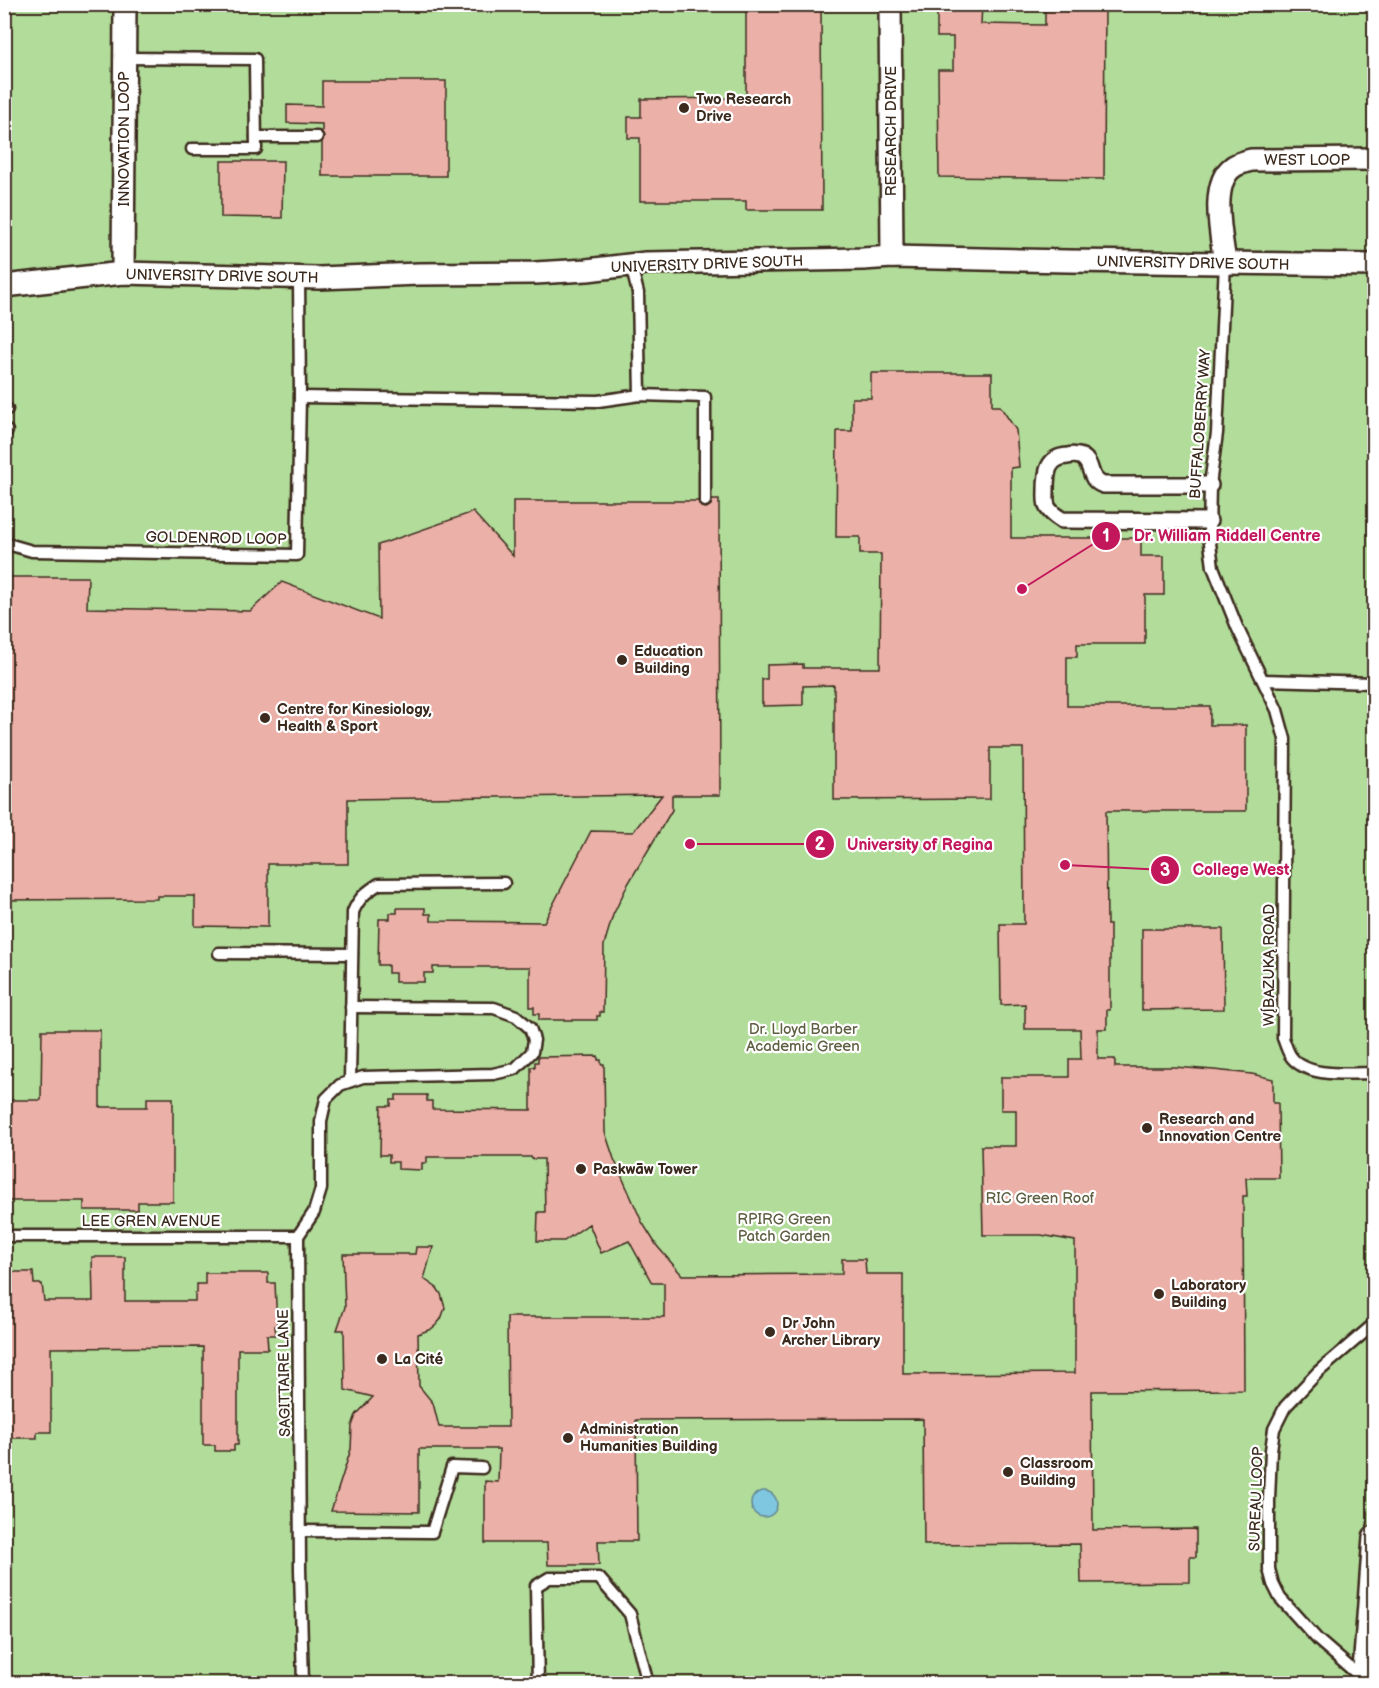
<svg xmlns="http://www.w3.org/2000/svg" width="1379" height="1688" font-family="'Balsamiq Sans',sans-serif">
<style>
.green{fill:#b2dc9a;stroke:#76835c;stroke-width:1.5}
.water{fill:#7fc6e0;stroke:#648892;stroke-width:1.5}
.building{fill:#ebb0a7;stroke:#3b2a1e;stroke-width:1.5}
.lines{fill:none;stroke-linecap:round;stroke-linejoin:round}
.service-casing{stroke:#3b2a1e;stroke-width:15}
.pedestrian-casing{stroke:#3b2a1e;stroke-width:20}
.minor-casing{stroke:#3b2a1e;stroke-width:26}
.service{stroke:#fff;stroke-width:10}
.pedestrian{stroke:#fff;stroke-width:15}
.minor{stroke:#fff;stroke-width:21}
.poi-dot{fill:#3b2a1e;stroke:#fff;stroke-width:2}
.labels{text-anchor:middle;stroke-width:4.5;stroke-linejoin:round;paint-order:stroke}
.poi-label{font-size:15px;font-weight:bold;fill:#3b2a1e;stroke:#fff;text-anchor:start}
.street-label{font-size:15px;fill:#3b2a1e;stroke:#fff}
.park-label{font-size:15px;fill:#5f5f43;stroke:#fff}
.leader{fill:none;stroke:#c2185b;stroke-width:2}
.callout-dot{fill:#c2185b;stroke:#fff;stroke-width:2}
.mark-label{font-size:18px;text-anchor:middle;font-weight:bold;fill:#fff}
.callout-label{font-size:16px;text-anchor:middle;font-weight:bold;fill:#c2185b;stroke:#fff;stroke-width:4.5;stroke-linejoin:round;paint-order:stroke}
</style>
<rect width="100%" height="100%" fill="#f9e7e5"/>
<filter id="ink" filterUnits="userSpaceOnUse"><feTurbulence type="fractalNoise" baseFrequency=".0167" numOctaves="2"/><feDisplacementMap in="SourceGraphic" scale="12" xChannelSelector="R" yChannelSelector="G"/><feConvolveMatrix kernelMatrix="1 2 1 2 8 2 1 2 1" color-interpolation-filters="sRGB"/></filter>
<g filter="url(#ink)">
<!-- green -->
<polygon class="green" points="4,5 1374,5 1374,1683 5,1683"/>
<!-- water -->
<circle class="water" cx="764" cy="1504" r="13"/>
<!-- building -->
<g class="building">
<polygon points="746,4 821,4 822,210 746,210 746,201 640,201 640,138 628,138 628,117 641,117 641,99 746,98"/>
<polygon points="937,4 982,4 981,24 1045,25 1045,4 1105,4 1104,179 939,177 938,70 953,70 953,37 937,37"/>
<polygon points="322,81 446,81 446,176 322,176 322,142 324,138 322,132 322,124 287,123 287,105 322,106"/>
<polygon points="221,161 283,161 282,218 221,217"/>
<polygon points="871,373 992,373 992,406 1000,406 1016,430 1019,467 1011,468 1011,538 1141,538 1141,556 1164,556 1164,595 1145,595 1145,644 1077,644 1077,657 1067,657 1067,706 1210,706 1210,725 1246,725 1246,811 1106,811 1107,925 1110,925 1110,1010 1107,1010 1107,1029 1098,1029 1098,1059 1115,1059 1115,1067 1174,1067 1214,1070 1252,1074 1273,1079 1273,1103 1278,1103 1279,1178 1246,1178 1247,1196 1243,1196 1244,1390 1092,1391 1093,1530 1196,1529 1196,1557 1190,1557 1190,1582 1081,1583 1080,1544 924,1545 923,1419 636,1420 637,1541 598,1541 599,1565 548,1565 547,1543 485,1543 485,1481 498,1482 499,1449 419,1449 419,1512 331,1511 351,1449 352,1426 356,1415 373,1397 345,1390 344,1330 337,1330 345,1307 343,1254 415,1254 416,1247 433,1247 424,1279 437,1288 441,1294 445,1308 441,1319 436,1325 431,1329 418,1334 419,1386 433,1403 439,1427 508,1427 507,1317 664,1317 664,1283 652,1283 629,1241 601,1253 589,1224 564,1241 537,1241 538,1212 545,1212 544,1159 532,1159 531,1157 427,1157 427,1163 422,1163 422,1170 398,1169 398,1162 389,1162 389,1155 380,1155 381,1106 391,1106 391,1100 396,1100 396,1095 427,1095 427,1101 432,1101 432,1109 531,1110 531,1067 535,1067 535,1062 538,1062 538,1057 598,1056 598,1060 601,1060 601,1064 604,1064 605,1132 614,1159 642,1222 657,1246 682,1275 842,1274 842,1259 865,1259 866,1274 903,1274 903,1374 1075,1373 1075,1241 1041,1235 983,1235 981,1146 1016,1146 1016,1110 1001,1110 1001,1077 1069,1077 1069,1059 1081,1059 1080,1029 1025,1029 1025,1004 1001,1005 1000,924 1024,924 1023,748 990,748 990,799 834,800 834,685 803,686 803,705 763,706 763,703 762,703 762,679 767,679 767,665 803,664 803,668 880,668 881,554 860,554 860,537 836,537 837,431 852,431 852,398 871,398"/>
<polygon points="712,500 719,500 720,795 672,795 672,810 628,884 613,915 604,945 603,1012 600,1012 600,1016 597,1016 597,1020 539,1020 539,1014 534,1014 534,1007 530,1007 530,967 433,967 433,973 424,973 424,982 395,982 395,973 388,973 388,965 378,965 379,919 390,919 390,913 397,913 397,908 425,908 425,914 431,914 431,921 544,922 591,831 633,832 662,795 348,799 348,864 268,864 268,927 195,926 195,896 157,896 157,899 4,900 4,577 88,577 87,608 250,611 282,582 379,619 378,545 473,512 513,556 513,501 698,501 701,507 706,508 711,505"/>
<polygon points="1142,929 1223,929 1224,1009 1142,1010"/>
<polygon points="42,1030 100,1030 100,1107 147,1107 147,1098 173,1098 173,1202 138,1202 138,1210 84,1210 84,1201 4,1201 4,1100 41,1100"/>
<polygon points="92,1257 125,1257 125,1301 195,1301 195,1293 197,1293 197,1284 205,1284 205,1273 268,1273 268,1283 275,1283 277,1326 275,1326 276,1335 267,1335 268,1349 238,1349 238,1445 234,1445 234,1451 215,1451 215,1445 203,1445 203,1347 51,1348 51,1432 37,1432 37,1438 4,1438 4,1272 33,1272 34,1284 42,1284 44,1301 93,1301"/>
</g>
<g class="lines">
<defs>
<g id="service">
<polyline points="124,58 255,59 256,149 192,149"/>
<polyline points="256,137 317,137"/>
<path d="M1225,263L1217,433L1210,485L1209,535L1213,567L1237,627L1277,710L1285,739L1283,1038C1285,1043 1287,1050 1290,1055C1305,1079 1351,1073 1374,1073"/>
<polyline points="631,265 638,293 640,395"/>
<polyline points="300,397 598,401 640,395 705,397 705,501"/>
<polyline points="4,409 7,409"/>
<polyline points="4,431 7,431"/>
<polyline points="4,543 32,551 297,555 300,397 299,278"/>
<polyline points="1263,680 1374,683"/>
<polyline points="219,953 352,954"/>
<path d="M350,1081L353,912C359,898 366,892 379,884L504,883"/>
<polyline points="4,1236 298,1236"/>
<polyline points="301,1531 432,1532 452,1467 482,1468"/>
<polyline points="1363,1679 1318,1640 1280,1598 1273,1584 1269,1569 1269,1500 1271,1450 1274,1429 1285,1407 1318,1372 1374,1324"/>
<polyline points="303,1684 300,1569 298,1236 314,1212 321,1189 321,1121 326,1099 340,1085 363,1077 493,1074 515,1069 532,1052 534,1040 530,1028 516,1016 494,1008 351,1007"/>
<polyline points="538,1684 536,1586 549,1578 599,1578 630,1614 648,1684"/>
</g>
<path id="pedestrian" d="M1209,521L1062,520C1057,517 1051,513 1048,508C1045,503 1046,496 1046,490C1046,473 1047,457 1068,456C1071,455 1078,455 1082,457C1094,464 1087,479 1103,485H1210"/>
<g id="minor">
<polyline points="890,4 892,257"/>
<path d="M1225,263C1222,238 1209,184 1233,167C1238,163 1245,162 1251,160L1374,159"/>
<polyline points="123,273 125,4"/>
<polyline points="4,286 123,273 319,278 419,274 535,273 587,270 646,263 863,259 892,257 1068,261 1374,265"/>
<polyline points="1363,1684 1374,1537"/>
</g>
</defs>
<!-- service casing -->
<use href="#service" class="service-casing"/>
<!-- pedestrian casing -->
<use href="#pedestrian" class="pedestrian-casing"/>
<!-- minor casing -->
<use href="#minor" class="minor-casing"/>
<!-- service -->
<use href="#service" class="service"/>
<!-- pedestrian -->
<use href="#pedestrian" class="pedestrian"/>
<!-- minor -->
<use href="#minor" class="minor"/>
</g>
</g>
<!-- markers -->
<g class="poi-dot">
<circle cx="684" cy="108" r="6"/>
<circle cx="622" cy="660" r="6"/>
<circle cx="265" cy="718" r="6"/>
<circle cx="1147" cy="1128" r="6"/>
<circle cx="581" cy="1169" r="6"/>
<circle cx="1159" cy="1294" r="6"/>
<circle cx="770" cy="1332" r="6"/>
<circle cx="382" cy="1359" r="6"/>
<circle cx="568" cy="1438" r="6"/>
<circle cx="1008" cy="1472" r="6"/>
</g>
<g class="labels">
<!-- poi labels -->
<g class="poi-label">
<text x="696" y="104">Two Research<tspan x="696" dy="17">Drive</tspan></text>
<text x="634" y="656">Education<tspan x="634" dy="17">Building</tspan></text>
<text x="277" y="714">Centre for Kinesiology,<tspan x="277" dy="17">Health &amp; Sport</tspan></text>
<text x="1159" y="1124">Research and<tspan x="1159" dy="17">Innovation Centre</tspan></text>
<text x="593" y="1174">Paskwāw Tower</text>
<text x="1171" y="1290">Laboratory<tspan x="1171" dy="17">Building</tspan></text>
<text x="782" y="1328">Dr John<tspan x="782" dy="17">Archer Library</tspan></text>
<text x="394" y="1364">La Cité</text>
<text x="580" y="1434">Administration<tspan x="580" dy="17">Humanities Building</tspan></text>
<text x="1020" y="1468">Classroom<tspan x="1020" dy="17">Building</tspan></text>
</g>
<!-- street labels -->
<g class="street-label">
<text transform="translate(891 131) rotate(-90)" y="5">RESEARCH DRIVE</text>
<text transform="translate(124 139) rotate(-90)" y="5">INNOVATION LOOP</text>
<text x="1307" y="165">WEST LOOP</text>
<text transform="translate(1193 263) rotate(1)" y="5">UNIVERSITY DRIVE SOUTH</text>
<text transform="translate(707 264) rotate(-2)" y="5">UNIVERSITY DRIVE SOUTH</text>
<text transform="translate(222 276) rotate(1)" y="5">UNIVERSITY DRIVE SOUTH</text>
<text transform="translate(1200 424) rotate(-86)" y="5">BUFFALOBERRY WAY</text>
<text transform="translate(216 538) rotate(1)" y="5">GOLDENROD LOOP</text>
<text transform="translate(1269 965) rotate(-90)" y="5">WĮ́BAZUKĄ ROAD</text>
<text x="151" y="1226">LEE GREN AVENUE</text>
<text transform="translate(284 1373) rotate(-91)" y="5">SAGITTAIRE LANE</text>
<text transform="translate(1256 1499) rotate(-88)" y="5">SUREAU LOOP</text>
</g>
<!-- park labels -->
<g class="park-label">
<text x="803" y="1034">Dr. Lloyd Barber<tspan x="803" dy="17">Academic Green</tspan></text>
<text x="1040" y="1203">RIC Green Roof</text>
<text x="784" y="1224">RPIRG Green<tspan x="784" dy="17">Patch Garden</tspan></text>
</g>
</g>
<!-- callouts -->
<path class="leader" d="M1022 589L1106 536M690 844L820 844M1065 865L1165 870"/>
<g class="callout-dot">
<circle cx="1022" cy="589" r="6"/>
<circle cx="690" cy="844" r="6"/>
<circle cx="1065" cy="865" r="6"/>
<circle cx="1106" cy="536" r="15"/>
<circle cx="820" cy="844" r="15"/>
<circle cx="1165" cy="870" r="15"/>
</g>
<g class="mark-label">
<text x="1106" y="542">1</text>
<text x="820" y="850">2</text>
<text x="1165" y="876">3</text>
</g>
<g class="callout-label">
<text x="1227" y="541">Dr. William Riddell Centre</text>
<text x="920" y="850">University of Regina</text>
<text x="1241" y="875">College West</text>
</g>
<!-- margin -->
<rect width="1379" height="1688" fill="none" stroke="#fff" stroke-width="24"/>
<rect x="12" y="12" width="1355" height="1664" fill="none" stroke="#3b2a1e" stroke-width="2" filter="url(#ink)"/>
</svg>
